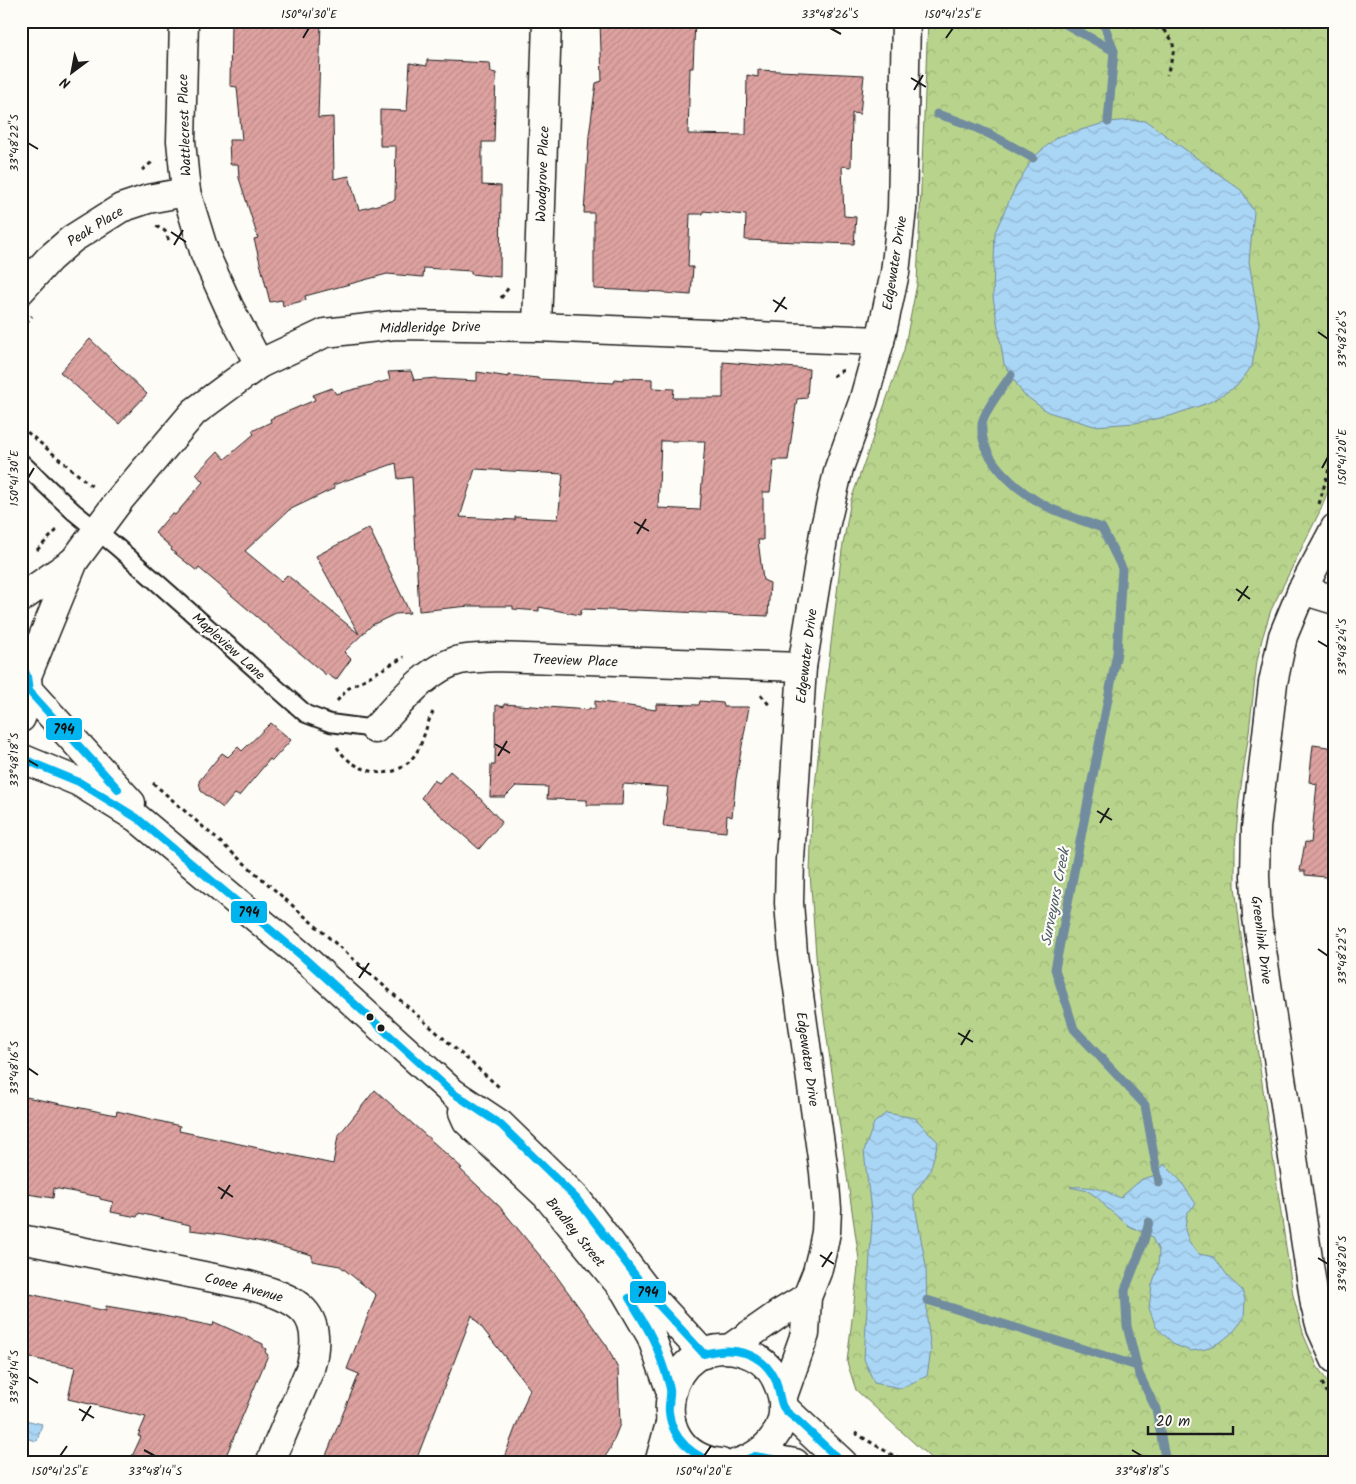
<svg xmlns="http://www.w3.org/2000/svg" width="1356" height="1484" font-family="Kalam,sans-serif">
<style>
.forest{fill:url(#forest-crowns);stroke:#6a7854}
.water{fill:url(#water-waves);stroke:#718c9f}
.lines{fill:none;stroke-linecap:round;stroke-linejoin:round}
.stream{stroke:#718c9f;stroke-width:9}
.building{fill:url(#building-hatch);stroke:#1c1c1c;fill-rule:evenodd}
.service-casing{stroke:#1c1c1c;stroke-width:20}
.minor-casing{stroke:#1c1c1c;stroke-width:31}
.tertiary-casing{stroke:#1c1c1c;stroke-width:31}
.secondary-casing{stroke:#1c1c1c;stroke-width:31}
.path{stroke:#1c1c1c;stroke-width:3;stroke-dasharray:4 4;stroke-linecap:butt}
.service{stroke:#fdfcf7;stroke-width:16}
.minor{stroke:#fdfcf7;stroke-width:28}
.tertiary{stroke:#fdfcf7;stroke-width:28}
.secondary{stroke:#fdfcf7;stroke-width:28}
.bus-1-casing{stroke:#fdfcf7;stroke-width:11}
.bus-1{stroke:#00b5ef;stroke-width:8}
.ticks{fill:none;stroke:#1c1c1c;stroke-width:2}
.bus-dot{fill:#1c1c1c;stroke:#fdfcf7;stroke-width:2}
.labels{text-anchor:middle;stroke-width:4.5;stroke-linejoin:round;paint-order:stroke}
.street-label{font-size:14px;fill:#1c1c1c;stroke:#fdfcf7}
.water-label{font-size:15px;font-style:italic;fill:#4e5d68;stroke:#fdfcf7}
.line-badge{stroke:#fdfcf7;stroke-width:2}
.pale-badge-label{font-size:14px;text-anchor:middle;font-weight:bold;fill:#111}
.neatline{fill:none;stroke:#1c1c1c;stroke-width:2}
.ticks-label{font-size:12px;text-anchor:middle;fill:#1c1c1c}
</style>
<defs>
<pattern id="forest-crowns" width="20" height="18" patternUnits="userSpaceOnUse" patternTransform="scale(1.25)"><rect width="20" height="18" fill="#b8d48c"/><path d="M2 6a3 3 0 1 1 6 0M12 15a3 3 0 1 1 6 0" fill="none" stroke="#9eb578"/></pattern>
<pattern id="water-waves" width="16" height="10" patternUnits="userSpaceOnUse" patternTransform="scale(1.25)"><rect width="16" height="10" fill="#aad6f6"/><path d="M0 5q4-4 8 0t8 0" fill="none" stroke="#92b7d2"/></pattern>
<pattern id="building-hatch" width="6" height="6" patternUnits="userSpaceOnUse" patternTransform="scale(1.25)"><rect width="6" height="6" fill="#dda2a0"/><path d="M-1 1l2-2M0 6l6-6M5 7l2-2" fill="none" stroke="#bd8b89"/></pattern>
</defs>
<rect width="100%" height="100%" fill="#fdfcf7"/>
<filter id="ink" filterUnits="userSpaceOnUse"><feTurbulence type="fractalNoise" baseFrequency=".02" numOctaves="2"/><feDisplacementMap in="SourceGraphic" scale="10" xChannelSelector="R" yChannelSelector="G"/><feConvolveMatrix kernelMatrix="1 2 1 2 8 2 1 2 1" color-interpolation-filters="sRGB"/></filter>
<g filter="url(#ink)">
<!-- forest -->
<polygon class="forest" points="928,21 1335,21 1335,467 1332,480 1321,509 1271,610 1262,639 1257,661 1249,732 1239,800 1235,848 1235,886 1243,952 1293,1295 1304,1336 1317,1366 1335,1393 1335,1463 936,1463 856,1390 847,1362 859,1259 817,969 810,873 812,816 821,728 842,550 851,500 904,350 917,284"/>
<!-- water -->
<g class="water">
<polygon points="1132,120 1146,121 1242,191 1254,212 1249,261 1259,324 1252,366 1237,386 1208,403 1170,416 1135,423 1094,426 1048,412 1023,394 1004,364 993,297 995,232 1016,186 1033,158 1057,137 1108,122"/>
<polygon points="886,1113 915,1118 938,1142 930,1171 913,1195 926,1266 927,1320 931,1350 927,1376 901,1388 874,1383 864,1359 872,1220 864,1151 874,1123"/>
<path d="M1164,1164L1180,1180L1196,1204L1187,1213L1185,1230L1190,1244L1199,1254L1214,1257L1230,1279L1242,1290L1245,1300L1244,1318L1234,1331L1222,1341L1206,1349L1191,1351L1175,1345L1156,1327L1149,1308L1152,1285L1158,1267L1159,1251L1151,1236L1129,1226L1107,1208L1098,1198L1088,1191L1070,1187C1089,1186 1103,1188 1120,1198L1142,1179L1153,1176Z"/>
<polygon points="21,1419 42,1424 37,1441 21,1437"/>
</g>
<g class="lines">
<!-- stream -->
<g class="stream">
<polyline points="1060,21 1114,51"/>
<polyline points="1099,21 1105,27 1114,51 1108,122"/>
<path d="M937,114C975,125 1000,139 1033,158"/>
<path d="M1011,375C1004,386 983,412 982,424C979,460 1019,492 1048,507C1065,515 1084,521 1102,528L1122,568L1117,653L1055,969L1074,1029L1145,1105L1159,1183"/>
<polyline points="1149,1222 1143,1244 1125,1290 1127,1326 1139,1374 1156,1409 1166,1463"/>
<polyline points="927,1300 1137,1366"/>
</g>
</g>
<!-- building -->
<g class="building">
<polygon points="231,21 321,21 318,118 333,117 334,179 349,176 359,210 395,200 396,146 380,146 380,110 407,111 410,63 427,66 427,60 490,63 491,72 496,73 494,142 482,142 482,185 501,186 500,277 471,274 471,271 424,268 423,277 387,274 305,296 306,300 283,306 282,300 270,302 254,239 258,238 239,178 238,164 230,164 229,140 242,140 237,87 230,86"/>
<polygon points="600,21 695,21 693,68 690,68 688,134 746,135 747,75 758,77 758,70 864,75 860,114 852,113 851,167 842,166 844,216 856,217 854,244 745,240 746,215 703,211 703,214 690,214 688,267 693,267 691,295 665,293 665,292 594,289 594,213 584,213 589,136 596,83 602,81"/>
<polygon points="90,339 147,394 119,424 60,372"/>
<path d="M723,362L809,369L807,398L797,399L788,460H774L770,492H763V540H758L763,580L770,583L768,616L636,610V611L582,609L580,615L539,607V611L513,609V606H469L419,611L412,477L398,479L396,463L333,485L335,488L289,510L245,551L281,581L287,575L359,634L316,556L369,528L410,613L395,614L372,625L344,652L351,659L336,680L327,674L326,675L199,568L197,571L171,550L172,548L155,533L172,513L175,515L203,482L196,474L218,451L225,459L254,434L252,431L271,422L270,419L315,400L313,395L332,388L336,394L390,380L388,372L411,371L414,380L436,378L437,379L477,381V372L509,377V375L538,378V379L614,383L615,379L623,380V378L652,379V388L674,389L673,398H723ZM661,441H705L700,510L658,508ZM475,469L563,474L558,519L515,517V520L460,517Z"/>
<polygon points="595,701 656,710 656,704 699,705 700,701 723,703 724,707 749,707 736,779 732,817 727,815 726,832 663,826 668,787 623,784 622,805 587,805 587,800 547,799 548,787 516,786 505,797 490,797 491,765 495,765 496,705 504,707 504,704 589,710 589,708 595,709"/>
<polygon points="271,723 291,740 272,761 270,759 239,796 235,794 223,808 201,791 199,781 222,753 228,757 238,747 242,751"/>
<polygon points="1313,745 1335,748 1335,878 1305,875 1305,871 1300,871 1305,842 1311,843 1317,784 1309,782"/>
<polygon points="450,771 473,791 502,822 479,849 421,798 434,780 439,783"/>
<polygon points="375,1090 462,1168 460,1169 499,1206 555,1274 607,1346 618,1369 620,1424 610,1449 601,1463 502,1463 530,1389 472,1315 415,1463 323,1463 359,1374 347,1369 376,1295 340,1266 312,1261 312,1255 272,1244 222,1234 190,1230 190,1225 139,1213 137,1217 111,1212 113,1202 100,1199 100,1197 54,1188 53,1198 21,1193 21,1096 116,1115 117,1111 180,1126 179,1131 333,1164 338,1136"/>
<polygon points="21,1292 106,1311 106,1306 159,1315 213,1326 214,1322 263,1344 263,1347 266,1349 265,1352 268,1355 223,1463 129,1463 141,1437 138,1436 146,1417 68,1399 75,1367 21,1356"/>
</g>
<g class="lines">
<defs>
<polyline id="service" points="21,462 74,512 117,547 306,714 330,723 375,729"/>
<g id="minor">
<polyline points="184,21 181,141 186,192 205,254 229,307 259,364"/>
<polyline points="21,290 49,259 72,239 121,208 148,199 186,192"/>
<polyline points="537,327 547,21"/>
<polyline points="1335,528 1302,590 1283,636 1273,683 1256,828 1255,876 1257,917 1315,1305 1321,1328 1335,1359"/>
<polyline points="1302,590 1335,600"/>
<polyline points="21,598 74,561"/>
<polyline points="27,676 74,561 121,498 194,412 259,364 325,333 395,325 537,327 880,341"/>
<path d="M375,729C397,707 427,667 460,660C471,658 483,658 495,657L802,667"/>
<path d="M21,1239L248,1285C298,1299 326,1311 310,1369L270,1463"/>
<polyline points="729,1349 779,1314 807,1297"/>
<polyline points="783,1396 805,1334 807,1297 817,1272 822,1252 826,1232 827,1209 824,1172 793,953 789,903 790,860 802,667 825,527 839,468 863,402 880,341 895,273 902,209 906,21"/>
</g>
<g id="tertiary">
<polyline points="783,1407 843,1463"/>
<polyline points="755,1456 795,1463"/>
<polyline points="659,1463 671,1420"/>
</g>
<g id="secondary">
<path d="M21,662C31,680 29,699 21,718"/>
<polyline points="29,691 131,803"/>
<polyline points="21,758 79,782 137,818 303,957 453,1093 501,1125 576,1198 655,1301 704,1354"/>
<polyline points="463,1112 467,1121 546,1195 625,1291 651,1336 671,1392"/>
<path d="M721,1463C637,1453 665,1328 743,1352C759,1357 772,1368 778,1384C794,1420 772,1452 737,1463"/>
</g>
</defs>
<!-- service casing -->
<use href="#service" class="service-casing"/>
<!-- minor casing -->
<use href="#minor" class="minor-casing"/>
<!-- tertiary casing -->
<use href="#tertiary" class="tertiary-casing"/>
<!-- secondary casing -->
<use href="#secondary" class="secondary-casing"/>
<!-- path -->
<g class="path">
<polyline points="1123,21 1164,30 1168,21"/>
<path d="M1164,30C1180,46 1172,55 1167,75"/>
<polyline points="142,170 151,163 153,159"/>
<polyline points="156,226 165,231 169,241"/>
<polyline points="501,298 509,287"/>
<polyline points="21,329 32,316"/>
<polyline points="833,376 843,370"/>
<polyline points="21,427 94,488"/>
<polyline points="1319,504 1329,469 1335,408"/>
<polyline points="37,550 59,528"/>
<polyline points="761,695 771,707"/>
<polyline points="337,701 349,688 404,657"/>
<path d="M337,747C345,760 356,767 371,771C395,778 414,763 422,741C426,730 428,721 433,712"/>
<polyline points="153,783 499,1087"/>
<polyline points="1322,1383 1335,1407"/>
<polyline points="855,1433 906,1463"/>
</g>
<!-- service -->
<use href="#service" class="service"/>
<!-- minor -->
<use href="#minor" class="minor"/>
<!-- tertiary -->
<use href="#tertiary" class="tertiary"/>
<!-- secondary -->
<use href="#secondary" class="secondary"/>
<defs>
<g id="bus-1">
<polyline points="21,663 27,676 29,691 118,789"/>
<path d="M21,758L79,782L137,818L303,957L453,1093L501,1125L576,1198L655,1301L704,1354C733,1346 762,1351 776,1381C779,1389 780,1402 783,1407C786,1412 793,1417 797,1420C813,1435 828,1449 843,1463"/>
<path d="M629,1298C641,1318 654,1337 661,1360C664,1369 668,1379 670,1389C671,1397 668,1404 669,1412C672,1440 694,1458 720,1463"/>
<polyline points="738,1463 755,1456 794,1463"/>
</g>
</defs>
<!-- bus-1 casing -->
<use href="#bus-1" class="bus-1-casing"/>
<!-- bus-1 -->
<use href="#bus-1" class="bus-1"/>
</g>
</g>
<!-- ticks -->
<path class="ticks" d="M830,28L841,34M303,38L309,28M946,38L953,28M911,78L926,87M914,90L923,75M28,143L38,149M171,232L186,242M174,245L183,230M773,300L787,309M775,312L785,297M1318,332L1328,339M1322,468L1328,457M28,478L34,468M634,522L649,531M637,534L646,519M1236,589L1250,599M1238,601L1248,586M1318,641L1328,647M495,744L510,753M498,756L507,741M28,760L38,766M1097,811L1112,820M1100,823L1109,808M1318,949L1328,956M357,965L371,975M359,978L369,963M958,1033L973,1042M961,1045L970,1030M28,1068L38,1075M218,1187L233,1197M221,1199L230,1185M820,1255L834,1264M1318,1258L1328,1264M822,1267L832,1252M28,1377L38,1383M79,1409L94,1418M82,1421L91,1406M144,1450L155,1456M1132,1450L1142,1456M60,1456L67,1446M704,1456L711,1446"/>
<!-- markers -->
<g class="bus-dot">
<circle cx="370" cy="1017" r="4.5"/>
<circle cx="381" cy="1028" r="4.5"/>
</g>
<g class="labels">
<!-- street labels -->
<g class="street-label">
<text transform="translate(184 125) rotate(-92)" y="5">Wattlecrest Place</text>
<text transform="translate(542 174) rotate(-88)" y="5">Woodgrove Place</text>
<text transform="translate(95 226) rotate(-32)" y="5">Peak Place</text>
<text transform="translate(894 263) rotate(-81)" y="5">Edgewater Drive</text>
<text transform="translate(430 327) rotate(-1)" y="5">Middleridge Drive</text>
<text transform="translate(229 646) rotate(42)" y="5">Mapleview Lane</text>
<text transform="translate(806 656) rotate(-83)" y="5">Edgewater Drive</text>
<text transform="translate(575 660) rotate(2)" y="5">Treeview Place</text>
<text transform="translate(1262 940) rotate(83)" y="5">Greenlink Drive</text>
<text transform="translate(808 1059) rotate(82)" y="5">Edgewater Drive</text>
<text transform="translate(576 1232) rotate(51)" y="5">Bradley Street</text>
<text transform="translate(244 1287) rotate(15)" y="5">Cooee Avenue</text>
</g>
<!-- water labels -->
<g class="water-label">
<text transform="translate(1055 897) rotate(-79)" y="5">Surveyors Creek</text>
</g>
</g>
<g class="line-badge">
<rect x="45" y="717" width="38" height="24" rx="5" fill="#00b5ef"/>
<rect x="230" y="900" width="38" height="24" rx="5" fill="#00b5ef"/>
<rect x="629" y="1280" width="38" height="24" rx="5" fill="#00b5ef"/>
</g>
<g class="pale-badge-label">
<text x="64" y="734">794</text>
<text x="249" y="917">794</text>
<text x="648" y="1297">794</text>
</g>
<!-- margin -->
<rect width="1356" height="1484" fill="none" stroke="#fdfcf7" stroke-width="55"/>
<!-- north arrow -->
<g transform="translate(72 72) rotate(212)" stroke="#fdfcf7" stroke-width="4" paint-order="stroke">
<path d="M0-4L9 19L0 12L-9 19Z" fill="#1c1c1c"/>
<text y="-8" font-size="14" font-weight="bold" text-anchor="middle" fill="#1c1c1c">N</text>
</g>
<!-- scale -->
<path d="M1148 1426v8h85v-8" fill="none" stroke="#1c1c1c" stroke-width="2.5"/>
<text x="1156" y="1426" font-size="15" fill="#1c1c1c" stroke="#fdfcf7" stroke-width="4" paint-order="stroke">20 m</text>
<rect x="28" y="28" width="1300" height="1428" class="neatline"/>
<g class="ticks-label">
<text x="309" y="18">150°41'30"E</text>
<text x="830" y="18">33°48'26"S</text>
<text x="953" y="18">150°41'25"E</text>
<text transform="translate(14 143) rotate(-90)" y="4">33°48'22"S</text>
<text transform="translate(1342 339) rotate(-90)" y="4">33°48'26"S</text>
<text transform="translate(1342 457) rotate(-90)" y="4">150°41'20"E</text>
<text transform="translate(14 478) rotate(-90)" y="4">150°41'30"E</text>
<text transform="translate(1342 647) rotate(-90)" y="4">33°48'24"S</text>
<text transform="translate(14 760) rotate(-90)" y="4">33°48'18"S</text>
<text transform="translate(1342 956) rotate(-90)" y="4">33°48'22"S</text>
<text transform="translate(14 1068) rotate(-90)" y="4">33°48'16"S</text>
<text transform="translate(1342 1264) rotate(-90)" y="4">33°48'20"S</text>
<text transform="translate(14 1377) rotate(-90)" y="4">33°48'14"S</text>
<text x="60" y="1475">150°41'25"E</text>
<text x="155" y="1475">33°48'14"S</text>
<text x="704" y="1475">150°41'20"E</text>
<text x="1142" y="1475">33°48'18"S</text>
</g>
</svg>
